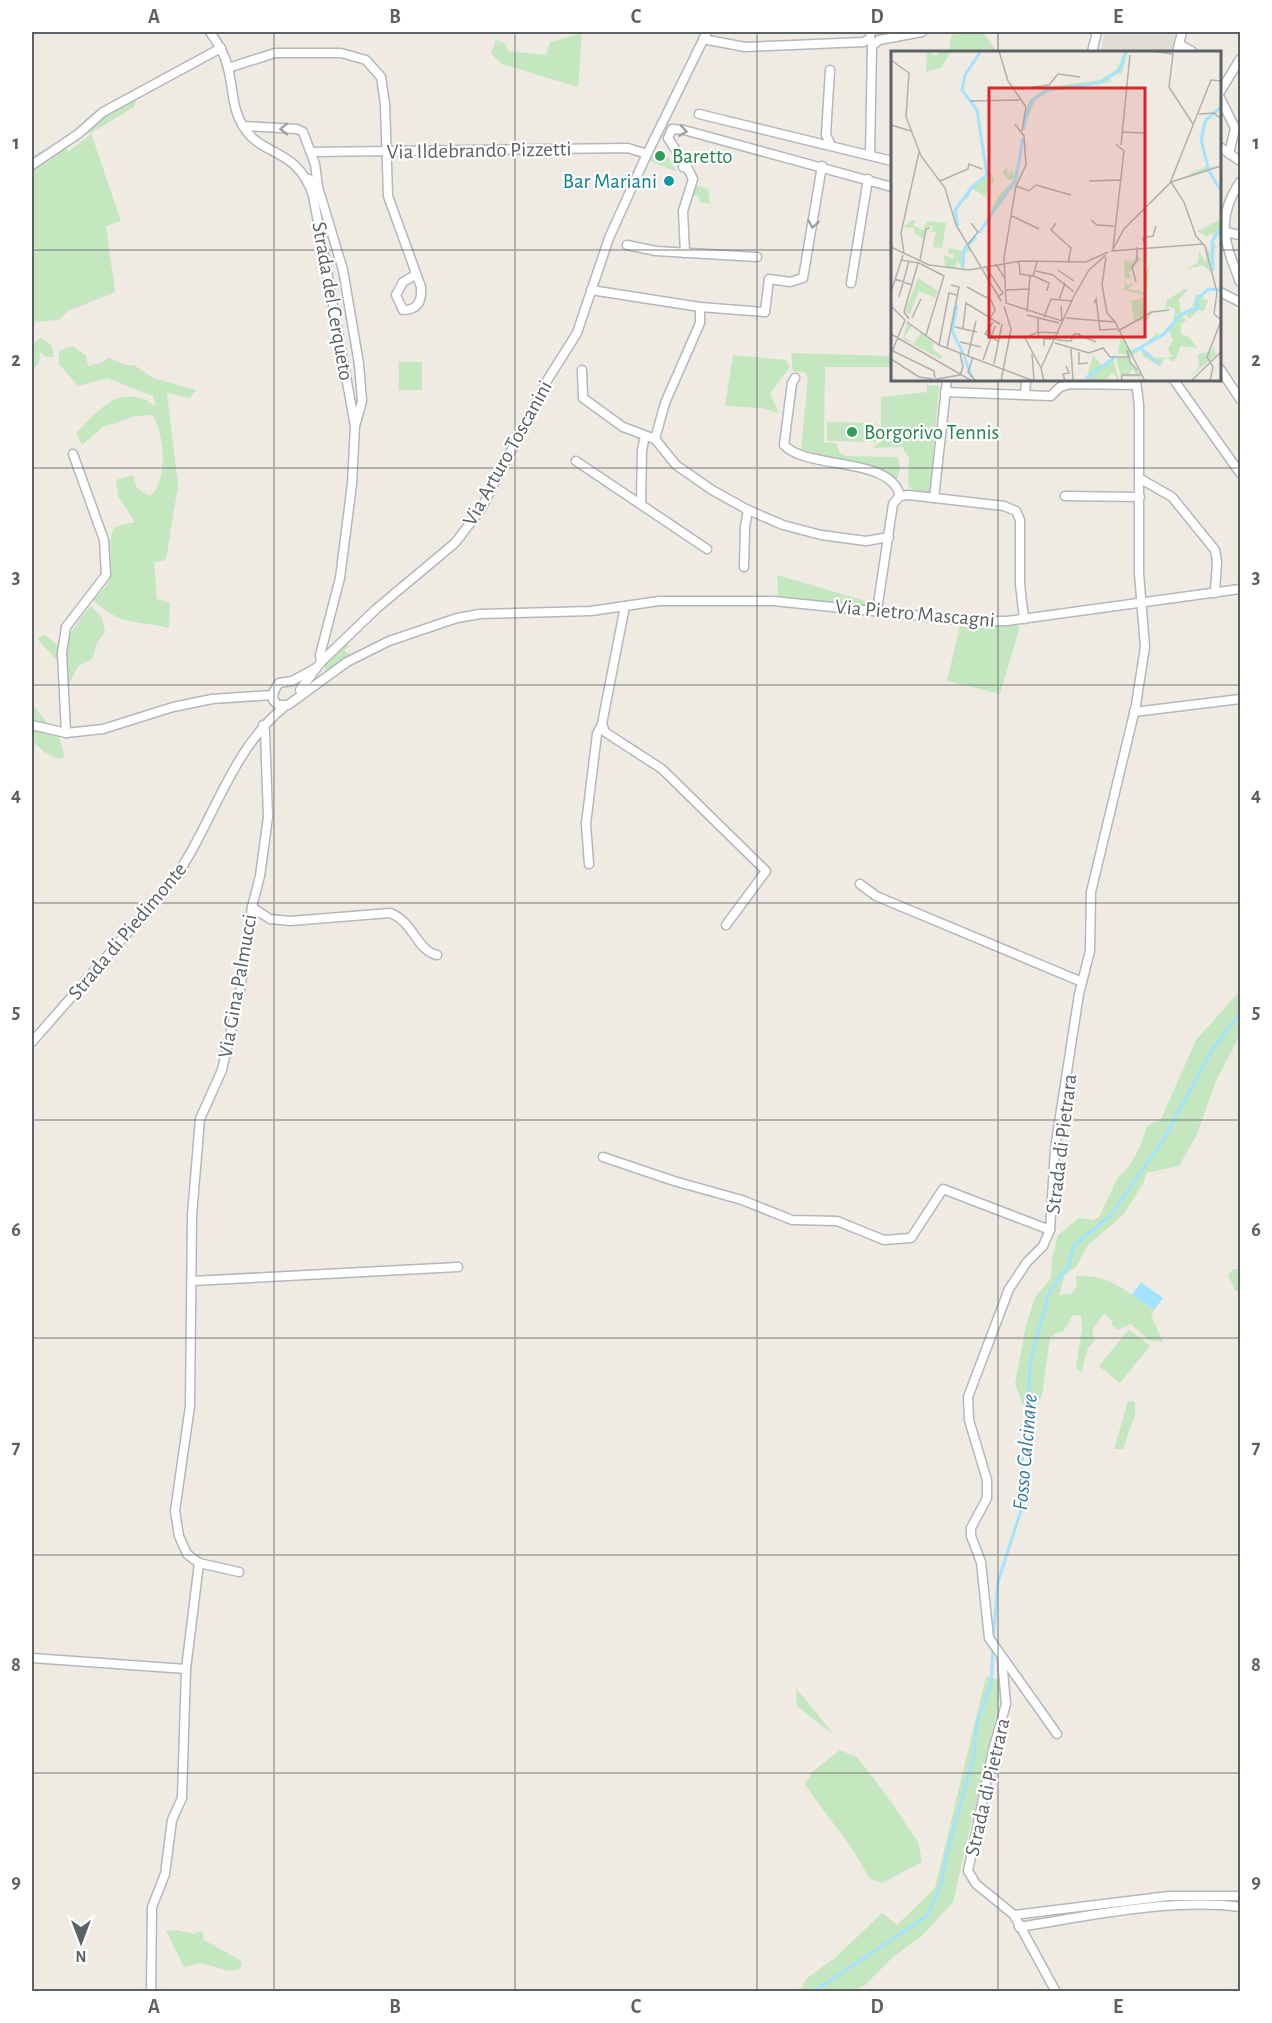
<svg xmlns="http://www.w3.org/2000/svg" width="1272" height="2023" font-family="'Alegreya Sans',sans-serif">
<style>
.education{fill:#e1dcd4}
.green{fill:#c4e7bf}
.water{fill:#a3e3ff}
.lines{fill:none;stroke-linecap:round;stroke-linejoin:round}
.stream{stroke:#a3e3ff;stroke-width:3}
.minor-casing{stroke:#b4b7bb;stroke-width:11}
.minor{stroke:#fff;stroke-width:8}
.oneway{stroke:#9da0a3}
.grid{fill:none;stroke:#5b6165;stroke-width:1.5;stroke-opacity:0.55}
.leisure-dot{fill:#2e9e5b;stroke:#fff;stroke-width:2}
.culture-dot{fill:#0f9aa8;stroke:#fff;stroke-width:2}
.labels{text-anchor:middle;stroke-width:4.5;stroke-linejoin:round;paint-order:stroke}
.street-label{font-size:21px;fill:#5b6165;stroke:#fff}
.leisure-label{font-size:21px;fill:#27864d;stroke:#fff;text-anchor:start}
.culture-label{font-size:21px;fill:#0d838f;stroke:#fff;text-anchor:end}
.water-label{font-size:22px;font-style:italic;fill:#377aa3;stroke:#fff}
.inset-river{fill:none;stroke:#a3e3ff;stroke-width:3}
.inset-road{fill:none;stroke:#b0b0ad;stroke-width:1.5}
.view{fill:#d62828;fill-opacity:0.15;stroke:#d62828;stroke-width:3}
.inset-edge{fill:none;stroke:#5b6165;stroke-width:3}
.neatline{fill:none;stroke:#5b6165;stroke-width:2}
.grid-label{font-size:20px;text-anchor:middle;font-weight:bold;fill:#5b6165}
</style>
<rect width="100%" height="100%" fill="#efebe3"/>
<!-- education -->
<polygon class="education" points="1105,32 1176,32 1171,52 1100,52"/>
<!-- green -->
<g class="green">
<polygon points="956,32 983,32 997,52 949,52 951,37"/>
<polygon points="582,33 578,87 502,64 491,54 496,40 504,43 508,51 546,55 550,42"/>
<polygon points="129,93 137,98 134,107 91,133 121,221 106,226 115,292 68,311 59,320 32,322 32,156 65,139 68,152 91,134 82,127 87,123 85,119"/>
<polygon points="661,149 664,151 677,172 650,161 657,150"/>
<polygon points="694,185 708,189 710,204 700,202 699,197 691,195"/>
<path d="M41,338L52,346L54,357H46L40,352L39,364L32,370C31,357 28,344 41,338Z"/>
<path d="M72,346L86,355L88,366L103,362L109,358L125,365H134L153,378L196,390L190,398L167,393L178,485L166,560L154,562L157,599L170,603L169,628C136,620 120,626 93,600C98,594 107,587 109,581C115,563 106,545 114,527L135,522L118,496L116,480L133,475L137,488L150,496C169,479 164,435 153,415L136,416L103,427L82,445L76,433C101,408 120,382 156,406L153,396L107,378L78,386L59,364V351Z"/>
<polygon points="791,353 892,356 892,367 825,367 824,443 836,443 840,453 846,456 898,457 900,468 898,478 892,478 861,466 801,449 808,379 806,373 793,371"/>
<polygon points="733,355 786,360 790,367 770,394 779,413 761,408 725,406"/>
<rect x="399" y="362" width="23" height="28"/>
<path d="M927,385L939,386L930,492C921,494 916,492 908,486L909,458L902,447L874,448L875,445L881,442V397L927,392Z"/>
<polygon points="827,422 876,423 876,442 827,441"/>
<polygon points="777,575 869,602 868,606 778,597"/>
<path d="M91,606L102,618L105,631L97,643L92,659L79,665L69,684C67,666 48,653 37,638L44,635L57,644C72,636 79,618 91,606Z"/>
<polygon points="960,626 1020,626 1000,694 947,681"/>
<polygon points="350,645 344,651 351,654 327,672 323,665 342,646"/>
<polygon points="32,704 59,737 65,756 59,759 44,752 32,740"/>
<path d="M1240,991V1035L1216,1081L1197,1134L1179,1166L1146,1173L1144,1182L1124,1214L1088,1245L1077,1266L1065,1275L1059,1295L1071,1294L1077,1286L1076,1276C1113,1275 1125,1291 1154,1310L1151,1315L1163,1342L1149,1340L1131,1324L1118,1330L1111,1325L1113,1321L1104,1314L1092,1330L1095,1340L1088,1348L1081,1373L1076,1367L1082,1329L1081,1315H1073L1063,1332L1056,1333L1050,1338L1042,1396L1035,1405H1023L1015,1384L1026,1325L1035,1297L1051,1278L1052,1259L1058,1235L1079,1218L1092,1220L1099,1217L1118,1177L1128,1168L1140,1147L1147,1126L1161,1119L1196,1040Z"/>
<polygon points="1233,1269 1240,1269 1240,1294 1235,1290 1228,1275"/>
<polygon points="1129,1329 1150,1346 1120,1383 1099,1366"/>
<polygon points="1128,1401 1135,1402 1135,1415 1123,1449 1114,1449"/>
<polygon points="986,1676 1002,1681 998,1707 953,1902 924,1934 893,1957 865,1985 853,1991 797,1992 800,1991 806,1979 836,1957 882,1913 897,1925 935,1888"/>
<polygon points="796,1688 835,1736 797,1706"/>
<path d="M840,1750L858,1758L892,1803L919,1844L922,1862L882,1883L869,1878C852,1844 826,1816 805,1784L813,1771Z"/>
<polygon points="176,1930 194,1934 202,1931 204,1940 240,1960 242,1962 240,1969 229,1971 202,1963 184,1967 166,1931"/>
</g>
<!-- water -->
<polygon class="water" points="1141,1282 1163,1298 1154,1310 1132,1295"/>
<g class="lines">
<!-- stream -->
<g class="stream">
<polyline points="993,1641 998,1582 1024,1501 1022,1461 1027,1432 1030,1362 1050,1290 1068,1267 1074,1245 1110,1216 1162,1142 1212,1050 1240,1013"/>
<polyline points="813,1992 927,1916 941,1885 947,1853 974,1755 977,1722 991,1685 993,1648"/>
</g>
<defs>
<g id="minor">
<path d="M210,32C218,43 225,54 228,68C233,87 232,109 243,126C262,158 296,146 313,195L355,426L352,484L340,578L320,655L321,662"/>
<polyline points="703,39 745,47 864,42 870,38 871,32"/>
<polyline points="1179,44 1193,52"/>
<polyline points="1092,52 1097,32"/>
<polyline points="1177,52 1182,32"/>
<path d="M228,68L275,53H341L366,60L381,77L385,104L388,196L421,287C422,301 418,310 403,310L396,295L403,282L415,275"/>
<polyline points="830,70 826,135 831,145"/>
<polyline points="1220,92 1240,59"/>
<polyline points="1220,98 1235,128 1229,154"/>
<polyline points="699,114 892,161"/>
<polyline points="243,126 297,129 303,132 315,164 318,187"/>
<polyline points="1220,147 1240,161"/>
<polyline points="311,152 628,148 647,154"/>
<polyline points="870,155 872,46 879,40 922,32"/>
<polyline points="32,165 78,134 103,112 221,48"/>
<polyline points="683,167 688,169 693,179 683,211 685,253"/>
<polyline points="688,169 668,138 672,129 684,130 892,187"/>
<polyline points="309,179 318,187 343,270 359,364 362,401 356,423"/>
<path d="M1240,182C1215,219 1225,243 1240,282"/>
<polyline points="1226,232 1240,235"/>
<polyline points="627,245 656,251 757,257"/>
<polyline points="851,283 868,179"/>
<polyline points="591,290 700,307 765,312 769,279 790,282 803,278 822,166"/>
<polyline points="1220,292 1240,302"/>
<polyline points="1220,369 1240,399"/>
<polyline points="582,370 583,398 623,427 655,439 676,465 712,490 748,510 783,525 821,535 866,541 889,537"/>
<path d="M795,378L792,383L784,445C807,470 891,456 900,496"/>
<polyline points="1136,380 1139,406 1139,478 1172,497 1215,550 1217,561 1215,593"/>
<polyline points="1174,380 1240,473"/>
<polyline points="945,392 1051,396 1060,387 1071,384 1136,385"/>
<polyline points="1025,395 1026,380"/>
<polyline points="655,439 665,403 700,323 700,307"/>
<polyline points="576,461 707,549"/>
<polyline points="1065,496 1140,497"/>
<polyline points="934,498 947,380"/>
<polyline points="641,503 642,450 645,436"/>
<polyline points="744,567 745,527 748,510"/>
<polyline points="625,606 602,724 605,732 662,769 766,871 726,925"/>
<polyline points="877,610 893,504 900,496 909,495 1004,506 1016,511 1020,520 1020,584 1024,619"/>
<polyline points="316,668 292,681 279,683 274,691 273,700 278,705 288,705 347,662 389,641 457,618 480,614 591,611 659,601 773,601 971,621 1007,621 1240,589"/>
<polyline points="300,690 321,662 376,609 455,543 481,509 548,379 577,333 609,238 647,154 707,32"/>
<polyline points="1134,712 1240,699"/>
<polyline points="32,725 66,733 103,729 173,707 212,699 273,695"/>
<polyline points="66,733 62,653 66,627 106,575 104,540 73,454"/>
<polyline points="589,864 586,824 597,734 602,724"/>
<polyline points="860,884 876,896 1082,982"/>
<path d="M252,907L270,919L290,921L390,913C413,921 417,951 437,955"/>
<path d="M32,1042L172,882C213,825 229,752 284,707"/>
<polyline points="603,1157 674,1181 742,1200 792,1220 837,1221 884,1240 911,1238 943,1189 1050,1230"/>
<polyline points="192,1281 458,1267"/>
<polyline points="239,1572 199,1563 187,1554 179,1536 175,1511 190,1406 192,1215 200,1119 222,1070 240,991 252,907 260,876 268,817 265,731 263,725"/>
<polyline points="32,1658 186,1669"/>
<polyline points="1002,1660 1006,1704 993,1750 968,1871 976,1884 1014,1915 1056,1992"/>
<polyline points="1057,1734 989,1638 981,1562 971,1536 971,1528 987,1498 987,1480 969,1420 968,1397 1009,1289 1027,1262 1043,1246 1050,1230 1055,1149 1079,994 1090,951 1091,892 1136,705 1145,647 1139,573 1139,478"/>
<polyline points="1014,1915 1169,1896 1240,1896"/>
<path d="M1019,1927C1089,1916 1170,1898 1240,1907"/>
<polyline points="151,1992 152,1907 165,1874 172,1820 182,1798 186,1669 199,1563"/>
</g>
</defs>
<!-- minor casing -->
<use href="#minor" class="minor-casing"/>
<!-- minor -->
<use href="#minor" class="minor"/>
</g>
<!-- one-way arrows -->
<defs><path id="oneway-chevron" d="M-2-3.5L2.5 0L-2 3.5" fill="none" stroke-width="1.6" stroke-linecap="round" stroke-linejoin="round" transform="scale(1.5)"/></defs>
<g class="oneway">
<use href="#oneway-chevron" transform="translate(284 129) rotate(179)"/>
<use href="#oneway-chevron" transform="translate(683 131) rotate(8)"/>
<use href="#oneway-chevron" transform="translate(813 224) rotate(99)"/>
</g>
<!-- grid -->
<path class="grid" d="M274,32V1992M515,32V1992M757,32V1992M998,32V52M32,250H892M1220,250H1240M998,380V1992M32,468H1240M32,685H1240M32,903H1240M32,1120H1240M32,1338H1240M32,1555H1240M32,1773H1240"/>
<!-- markers -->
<g class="leisure-dot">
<circle cx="660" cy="156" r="6"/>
<circle cx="852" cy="432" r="6"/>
</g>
<circle class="culture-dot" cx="669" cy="181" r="6"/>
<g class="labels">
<!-- street labels -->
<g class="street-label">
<text transform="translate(479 150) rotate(-1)" y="7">Via Ildebrando Pizzetti</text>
<text transform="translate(333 301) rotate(80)" y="7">Strada del Cerqueto</text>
<text transform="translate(507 453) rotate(-61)" y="7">Via Arturo Toscanini</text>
<text transform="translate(915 613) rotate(5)" y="7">Via Pietro Mascagni</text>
<text transform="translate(127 931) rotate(-50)" y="7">Strada di Piedimonte</text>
<text transform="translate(237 986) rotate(-80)" y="7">Via Gina Palmucci</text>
<text transform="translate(1061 1144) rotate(-83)" y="7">Strada di Pietrara</text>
<text transform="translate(987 1787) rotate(-77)" y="7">Strada di Pietrara</text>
</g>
<!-- leisure labels -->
<g class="leisure-label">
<text x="672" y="163">Baretto</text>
<text x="864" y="439">Borgorivo Tennis</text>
</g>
<!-- culture labels -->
<g class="culture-label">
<text x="657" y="188">Bar Mariani</text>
</g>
<!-- water labels -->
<g class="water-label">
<text transform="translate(1024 1452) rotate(-85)" y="8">Fosso Calcinare</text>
</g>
</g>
<!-- overview -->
<g transform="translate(891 51)">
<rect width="330" height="330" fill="#efebe3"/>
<path d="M36,0L45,5L49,0H60L51,16L35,21ZM234,0H237L231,22L219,26L220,31L156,41L144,50L131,79L137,52L148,42L158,36L209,29L225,19ZM321,63L315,72L312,91L318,116L330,113L316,118L330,142L316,120L300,126L298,123L316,115L309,87L313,71ZM128,113L124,134L88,181L109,143L124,128L117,129L111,121L116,116L118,124L121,117L122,124ZM97,116L103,129L94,144L100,150L81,137L77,147L70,150L80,135L96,124ZM330,168V181L322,189L325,195L319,210L320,222L311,214L295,219L307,211L308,200L315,212L314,194L320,203L323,197L321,192L322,181L316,186L306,180ZM21,169H30H24L23,175L32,179L36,170L55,172L51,197L42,196L45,181L35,180L41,179L42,175L35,176L32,188L23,182V177L12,176ZM77,194L81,201H73L72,217L66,210L64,216H54L53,204L62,208L63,202L57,204L58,197L71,200ZM246,204L250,208L238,222L240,227L234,228L235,234L244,232L236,238L254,241L255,219L263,209L258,217L256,245L230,238L234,237L233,209L242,211ZM27,227L47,240L44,247L28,240L19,263L14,261ZM294,238L297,239L288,248L290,262L302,255L305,244L312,243V248L317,249L313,260L307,259L299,268L294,263L291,266L296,269L290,273V283L298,286L306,297L290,295L283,311L274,306L269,316L252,305L250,299L240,305L227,302L229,288L232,287L240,299L249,297L266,282L270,283L282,270L284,259L278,255L273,259L276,249ZM276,278L282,288L277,298L281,306L261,307L251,297ZM255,246L256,262L262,259L257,269L243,270L240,250ZM16,272L21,275L13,286L22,293L30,282L43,292L41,298L51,305L50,308L12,288ZM323,295L325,304L294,330L308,316L307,303L321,300ZM202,304L212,315L222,308L228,330L222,322L212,330H192L202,323L196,326ZM240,306L239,310L250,322L248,328L242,318L238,323L244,326L230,325L225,307Z" fill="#c4e7bf" fill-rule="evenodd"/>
<path class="inset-river" d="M330,56L314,70L310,89L318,120L330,140M132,79L140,50L157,39L208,32L229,19L235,0M67,175L64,159L81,136L96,124L86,59L71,39L74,24L90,0M88,182L125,128L132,87M72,217L73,198L85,186M322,220L321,190L330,178M66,254L61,280L72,302M251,298L268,313M241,301L272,284L291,263L307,257L305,250L317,238L330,239M73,305L81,327M195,327L223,307"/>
<path class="inset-road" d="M108,0L117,30L135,56L131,80M262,0L282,3L278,36L302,73M0,9L18,22L15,66L30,105L54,137L65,174L110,250M130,38L158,34L167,23L189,26M79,50L129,49M308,63L323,62L330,68M0,74L20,80M231,81L253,82M230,94L239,4M330,115L280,131L293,151L305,185L314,195L326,241L323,263L330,269M49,130L77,118L78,113L91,118M198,130L231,129M125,135L138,140L145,134L180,144M121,165L148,178M200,169L206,174L223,175M165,172L160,179L180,197L177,212M77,193L87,181L80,172M0,196L38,214L78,219L130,210L195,211L217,201M222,197L233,100L225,93M255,198L252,187L262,185L265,175M220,200L312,193M221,200L233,178L279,132L320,29L330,30M13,202L10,182L28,101M215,206L211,234L216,262L224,271L254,330M10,209L28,212L53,225L35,284M29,209L35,178L39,177M128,210L129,223L142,225L146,211M105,213L114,228L115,252L171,270L170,255M94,215L112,242L107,246M167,219L183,230M145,220L162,224L183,241M143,225L158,232L156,240M4,228L21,234M114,228L113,207L125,135L135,114L133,85L124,73M245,231L241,216L246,209V196M76,236L100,249L104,259L100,266M114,239L138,238M0,241L12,204M8,246L18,210M168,249L174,232M203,252L205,248L209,279L226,278M0,255L14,269M136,261L139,225M136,264L168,272M153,266L160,248L181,250M21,267L30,248M147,267V281L134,287L150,317M175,267L224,271M18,268L13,261L27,212M16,271L48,294L143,330M102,271L94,283L107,290M64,276L86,281M72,277L75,252L109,273M227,280L261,261L278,259M0,283L81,330M188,284L205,291M147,285L148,281L168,282M166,289L180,290L183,283H189M69,291L90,296M164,292L198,302L212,297L219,306H239M48,294L58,242L66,244M153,295V288H166M56,297L68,236L60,234M180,298L182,330M236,299L239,311L246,319M2,300L43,320L44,328M188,301V313L197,312M0,303L14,269M141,303L143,329M77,304L85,270M82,306L77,321L85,330M0,308L28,326L42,328M92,309L104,275M103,313L111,273M45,328L69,324L72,316L69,302M110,330L120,278L113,255M153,330L150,317L183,245L198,219L215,204M174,330L172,323L178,322L175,315M230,330L231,324H250M300,330L330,301M319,330L322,316L316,306L330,270"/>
<path class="view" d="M98,37H254V286H98Z"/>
<rect width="330" height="330" class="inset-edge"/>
</g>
<!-- border -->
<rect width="1272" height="2023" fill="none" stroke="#ffffff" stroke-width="66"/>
<!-- north arrow -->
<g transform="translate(81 1942) rotate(180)" stroke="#ffffff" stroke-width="4.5" paint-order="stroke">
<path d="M0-4.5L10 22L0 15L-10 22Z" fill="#5b6165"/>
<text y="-9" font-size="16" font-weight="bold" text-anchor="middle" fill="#5b6165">N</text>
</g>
<rect x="33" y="33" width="1206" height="1957" class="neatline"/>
<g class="grid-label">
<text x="154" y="23">A</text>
<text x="395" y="23">B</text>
<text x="636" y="23">C</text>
<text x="877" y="23">D</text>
<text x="1118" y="23">E</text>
<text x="16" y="149">1</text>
<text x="1256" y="149">1</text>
<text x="16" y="366">2</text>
<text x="1256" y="366">2</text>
<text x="16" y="583">3</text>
<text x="1256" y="583">3</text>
<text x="16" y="801">4</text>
<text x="1256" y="801">4</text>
<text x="16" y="1018">5</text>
<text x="1256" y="1018">5</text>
<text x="16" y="1236">6</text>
<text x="1256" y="1236">6</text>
<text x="16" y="1453">7</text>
<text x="1256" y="1453">7</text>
<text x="16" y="1671">8</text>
<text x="1256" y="1671">8</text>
<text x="16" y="1888">9</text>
<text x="1256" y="1888">9</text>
<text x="154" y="2013">A</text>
<text x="395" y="2013">B</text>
<text x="636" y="2013">C</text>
<text x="877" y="2013">D</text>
<text x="1118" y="2013">E</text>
</g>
</svg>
